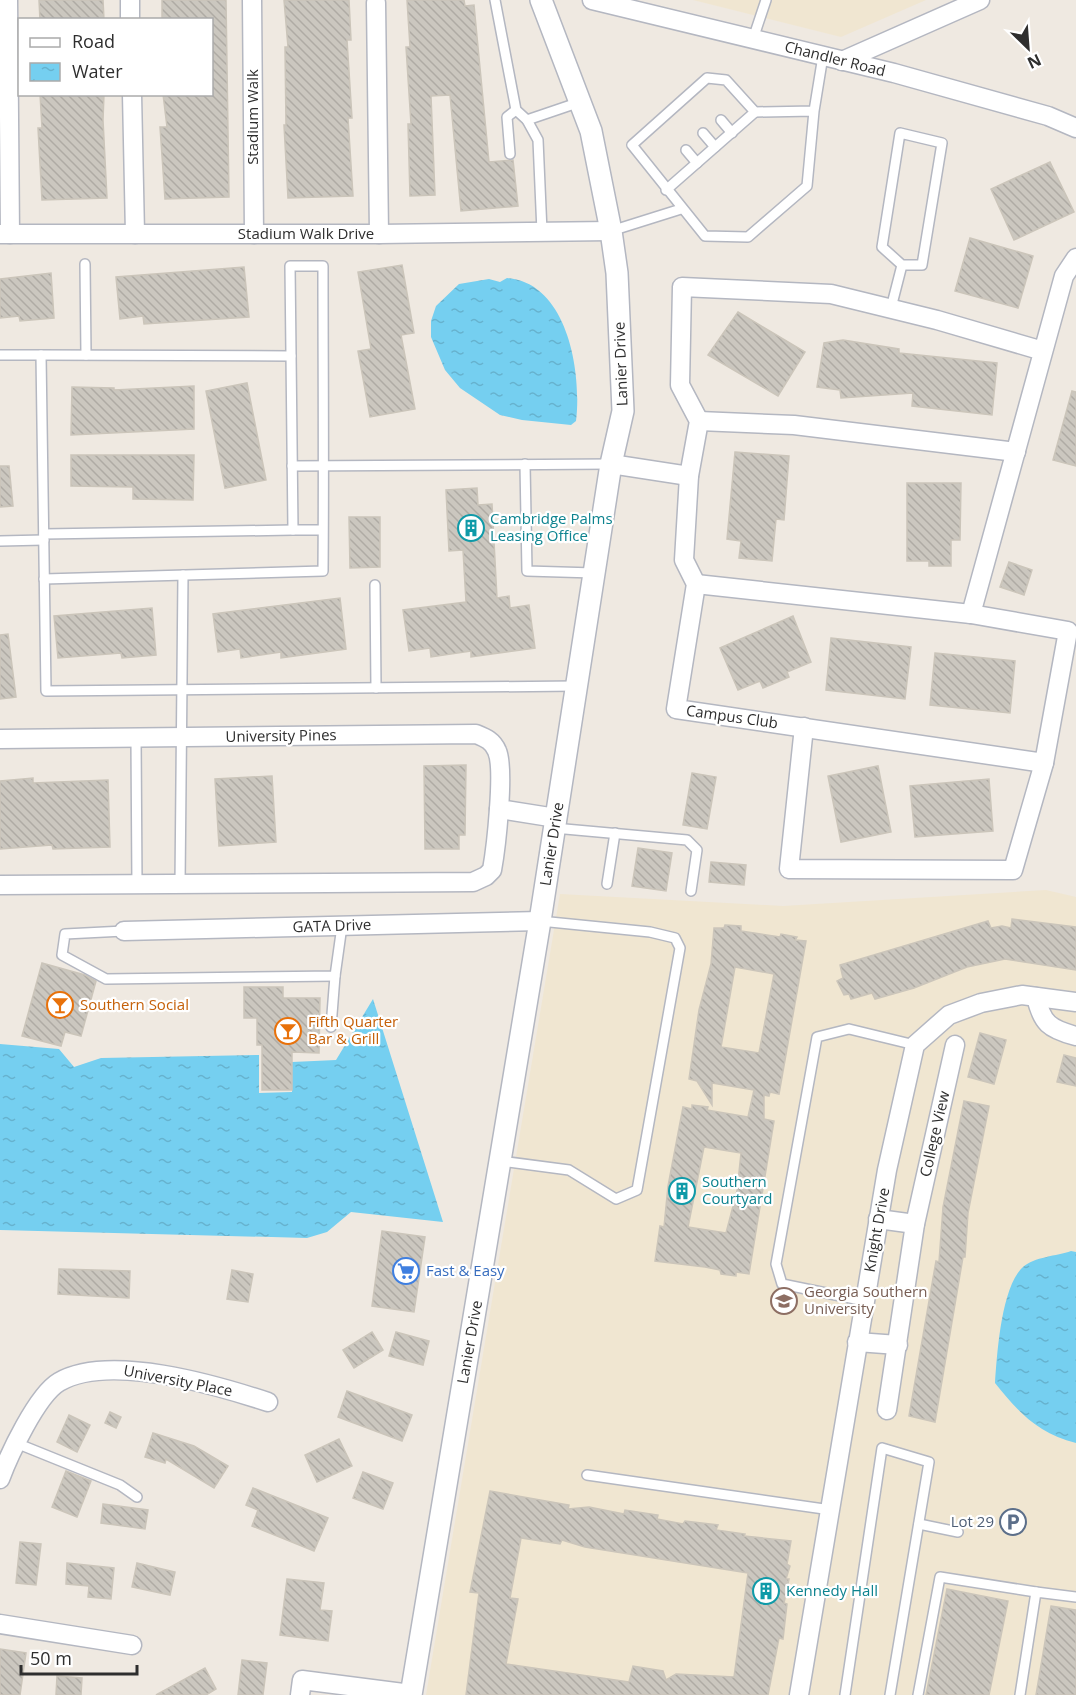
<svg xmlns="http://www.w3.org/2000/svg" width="1076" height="1695" font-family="'Open Sans',sans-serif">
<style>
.education{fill:#f0e6d1}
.water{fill:url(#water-ripples)}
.building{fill:url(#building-back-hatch);stroke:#cbc5ba;stroke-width:1.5;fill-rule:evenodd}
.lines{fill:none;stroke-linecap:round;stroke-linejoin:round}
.service-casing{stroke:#b4b7c1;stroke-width:12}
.minor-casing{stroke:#b4b7c1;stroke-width:21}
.tertiary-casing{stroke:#b4b7c1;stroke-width:24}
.service{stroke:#fff;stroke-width:9}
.minor{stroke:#fff;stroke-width:18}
.tertiary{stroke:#fff;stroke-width:21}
.labels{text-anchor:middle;stroke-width:4.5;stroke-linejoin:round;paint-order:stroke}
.street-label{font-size:15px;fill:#2e2e2e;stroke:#fff}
.culture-label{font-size:15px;fill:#0d838f;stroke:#fff;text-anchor:start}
.food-label{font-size:15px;fill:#c56008;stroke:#fff;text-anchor:start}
.shop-label{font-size:15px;fill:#366cbe;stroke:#fff;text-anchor:start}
.education-label{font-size:15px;fill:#785e54;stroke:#fff;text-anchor:start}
.service-label{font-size:15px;fill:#4e5e75;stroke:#fff;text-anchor:end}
</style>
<defs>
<pattern id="water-ripples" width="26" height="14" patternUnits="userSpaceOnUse" patternTransform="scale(1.5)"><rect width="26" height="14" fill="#75cff0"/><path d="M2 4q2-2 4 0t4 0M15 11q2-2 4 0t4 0" fill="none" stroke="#66b2ce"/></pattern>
<pattern id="building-back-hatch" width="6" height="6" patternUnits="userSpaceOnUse" patternTransform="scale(1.5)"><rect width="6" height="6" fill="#cbc7bf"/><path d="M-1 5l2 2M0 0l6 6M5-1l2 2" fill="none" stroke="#afaba4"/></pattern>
</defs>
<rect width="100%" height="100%" fill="#efe9e1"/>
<!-- education -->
<g class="education">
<polygon points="693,0 926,0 841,37"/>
<polygon points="1046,890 1076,897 1076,1695 426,1695 560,894 783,906"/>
</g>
<!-- water -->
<g class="water">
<path d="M507,278C568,283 582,373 576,421L571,425L522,420L500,415L460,388L445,370L431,337V321L436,306L459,284L489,279L500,282Z"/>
<polygon points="373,999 443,1222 351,1212 327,1232 307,1238 0,1230 0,1044 59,1049 74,1067 101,1058 259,1055 259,1093 292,1092 292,1062 336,1060"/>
<path d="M1071,1251L1076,1252V1443C1038,1433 1019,1413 995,1383C997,1355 1001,1287 1023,1267C1034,1257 1057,1256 1071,1251Z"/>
</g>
<!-- building -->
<g class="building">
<polygon points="39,0 103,0 104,20 40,20"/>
<polygon points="162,0 226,0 229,197 165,199 160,127 167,127 163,94 212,94 212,20 162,20"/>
<polygon points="284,0 349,0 351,40 347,40 352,118 348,118 353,196 288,198 284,125 286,125 285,47 288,47"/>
<polygon points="407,0 464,0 465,6 474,5 489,162 513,160 518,206 461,211 450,95 431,96 435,195 410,196 408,124 411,124 406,47 410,47"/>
<polygon points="40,94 104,94 103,120 107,198 42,200 38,128 42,128"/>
<polygon points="1050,162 1074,212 1014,240 991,189"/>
<polygon points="970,238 1033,256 1018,308 955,291"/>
<polygon points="402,265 414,333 401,335 415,409 370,417 358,351 371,349 358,272"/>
<polygon points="244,267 249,317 144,324 143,316 120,319 116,277"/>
<polygon points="51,273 54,318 20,321 19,316 0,318 0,279"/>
<polygon points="738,312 805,352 778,396 708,355"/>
<polygon points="843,340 899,349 899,353 997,363 992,415 912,406 913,393 841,398 840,390 817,387 824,343"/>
<polygon points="247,383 266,480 225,488 206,391"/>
<polygon points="194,386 194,429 71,435 72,387 114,388 114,390"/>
<polygon points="1072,391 1076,392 1076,466 1053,460"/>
<polygon points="735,452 789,456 784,520 776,519 772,561 739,558 741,541 727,539"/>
<polygon points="71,455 194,455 193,500 133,499 133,487 71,486"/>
<polygon points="0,466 9,466 13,506 0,507"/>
<polygon points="907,483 961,483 960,540 951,540 951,566 929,566 929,561 907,561"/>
<polygon points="477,488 478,505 492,504 497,598 509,596 510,608 529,605 535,648 471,657 471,651 431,657 430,648 409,651 403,610 466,602 463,550 449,551 446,490"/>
<polygon points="349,517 380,517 380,567 350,568"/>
<polygon points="1009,562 1032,570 1024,595 1000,587"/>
<polygon points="340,598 346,649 281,658 281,652 241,658 240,649 218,652 213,614"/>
<polygon points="152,608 156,655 122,658 121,653 58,658 54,616"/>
<polygon points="793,616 811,662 787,672 789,677 763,688 760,681 738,690 720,648"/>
<polygon points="8,634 16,697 0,699 0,635"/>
<polygon points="831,638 911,647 905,699 826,690"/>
<polygon points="935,653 1015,661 1010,713 930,705"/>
<polygon points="466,765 465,835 459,835 459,849 425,849 424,766"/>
<polygon points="878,766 891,832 841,842 828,776"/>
<polygon points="692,773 716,777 707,829 683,825"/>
<polygon points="272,776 276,842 219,846 215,779"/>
<polygon points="33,778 33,783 108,780 110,847 53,849 52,845 0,849 0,781"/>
<polygon points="989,779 993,831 915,837 910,786"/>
<polygon points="638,848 672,853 666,891 632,886"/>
<polygon points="711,862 746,865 744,885 709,882"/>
<polygon points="1012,919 1076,927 1076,970 1005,959 967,967 914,988 875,999 872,993 851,999 849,994 844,995 837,981 843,978 840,965 988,921 991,928 1002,926 1011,928"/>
<path d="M725,925L741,926V931L780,937L781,934L797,937L795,940L806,941L779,1094L770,1092L769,1096L764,1095V1119L774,1121L749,1274L736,1272V1276L721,1274L720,1270L705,1267L655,1261L660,1226L664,1227L668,1186L683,1107L692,1109V1105L708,1107L707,1110L748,1117L754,1090L712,1083V1105L697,1081L689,1079L699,1010L711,964L714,928H724ZM735,967L774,974L759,1053L721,1047ZM704,1147L741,1153L737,1191L726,1233L688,1227Z"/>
<polygon points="42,963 85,975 96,981 81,1036 65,1032 61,1046 22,1036"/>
<polygon points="244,987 283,987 283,998 320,998 319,1053 292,1052 292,1090 262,1090 262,1045 257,1045 257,1018 244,1018"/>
<polygon points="980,1033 1006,1040 994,1084 968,1077"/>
<polygon points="1064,1055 1076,1058 1076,1086 1057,1082"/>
<polygon points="964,1101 989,1106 968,1213 965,1257 963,1257 935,1422 909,1416 936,1261 939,1262 943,1207"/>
<polygon points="382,1231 425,1237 414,1312 372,1306"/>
<polygon points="59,1269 130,1271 129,1298 58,1294"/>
<polygon points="232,1270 253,1274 248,1302 227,1299"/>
<polygon points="372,1332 383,1350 354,1368 343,1350"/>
<polygon points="396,1332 429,1341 423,1365 389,1356"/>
<polygon points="347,1391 412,1415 402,1441 338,1417"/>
<polygon points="110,1412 121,1417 116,1428 105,1423"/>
<polygon points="69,1415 90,1425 77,1452 57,1442"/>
<polygon points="153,1433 194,1446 228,1466 214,1488 166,1459 165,1463 145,1457"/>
<polygon points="339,1439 352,1466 317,1482 305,1455"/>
<polygon points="66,1471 91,1481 77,1517 52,1507"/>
<polygon points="363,1472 393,1483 383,1509 353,1498"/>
<polygon points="253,1488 328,1518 314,1551 252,1526 258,1510 246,1505"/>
<path d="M490,1491L569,1505L568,1509L589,1507L624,1514L625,1510L658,1515L657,1519L683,1524L685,1521L718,1525L716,1530L745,1534L744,1536L791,1541L787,1564L790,1566L786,1579H789L784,1603L787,1604L783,1639L779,1638L768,1695H466L479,1593L470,1592ZM521,1538L560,1544L562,1540L585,1547L748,1573L734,1677L676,1674L666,1680L663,1671L633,1666L629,1682L506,1664L518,1599L510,1598Z"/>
<polygon points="103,1504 148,1510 145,1529 101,1523"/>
<polygon points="20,1542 41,1544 36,1585 16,1583"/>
<polygon points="67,1563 114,1568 111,1599 88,1597 89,1586 66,1584"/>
<polygon points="137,1563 175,1572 170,1595 132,1587"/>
<polygon points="287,1579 324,1583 320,1610 332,1611 328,1641 280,1635"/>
<polygon points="947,1589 1008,1601 989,1695 926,1695"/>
<polygon points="1051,1606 1076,1610 1076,1695 1036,1695"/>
<polygon points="0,1649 26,1653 20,1695 0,1695"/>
<polygon points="242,1660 267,1663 263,1695 238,1695"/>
<polygon points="205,1668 216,1689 206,1695 156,1695"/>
<polygon points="57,1676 82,1678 81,1695 56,1695"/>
</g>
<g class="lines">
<defs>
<g id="service">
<polyline points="495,0 516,110 527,120 538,140 542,232"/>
<polyline points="753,39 766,0"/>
<polyline points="814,111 755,112 726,80 707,78 632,145 705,236 748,237 807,186 814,111 823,56"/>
<polyline points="527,120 580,102"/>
<polyline points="721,120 732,133"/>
<polyline points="703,133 715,147"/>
<polyline points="686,150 697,163"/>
<polyline points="510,154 507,117 516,110"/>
<polyline points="666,190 755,112"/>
<polyline points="611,231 681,209"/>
<polyline points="85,264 86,355"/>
<polyline points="891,308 902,265 882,247 900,133 942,143 922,265 902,265"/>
<polyline points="0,355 41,355 46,691 576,686"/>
<polyline points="41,355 291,356"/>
<polyline points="525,464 527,571 594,573"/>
<polyline points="292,466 611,464"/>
<polyline points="44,534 293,530"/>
<polyline points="0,541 44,540"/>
<path d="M44,579L323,571C324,469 323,367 323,266H290L293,530H323"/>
<polyline points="375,585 376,688"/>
<polyline points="136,738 137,885"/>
<polyline points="554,828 687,840 697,850 691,891"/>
<polyline points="607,884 615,833"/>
<polyline points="180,885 183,575"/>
<polyline points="124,931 65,934 62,955 106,979 335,976 342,926"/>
<polyline points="331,1027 335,976"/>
<polyline points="501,1161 569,1170 616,1199 637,1190 680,948 675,938 650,932 540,921"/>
<polyline points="865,1301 782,1284 776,1264 817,1037 849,1029 915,1045"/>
<polyline points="16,1443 120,1485 137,1497"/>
<polyline points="587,1475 831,1510"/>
<polyline points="919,1524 958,1532"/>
<polyline points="845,1695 882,1448 929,1462 890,1695"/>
<polyline points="918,1695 940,1577 1036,1592"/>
<polyline points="1020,1695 1036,1592 1076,1597"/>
</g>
<g id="minor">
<polyline points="8,0 10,234"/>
<polyline points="130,0 130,20"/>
<polyline points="252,0 254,234"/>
<polyline points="592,0 894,73 1048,116 1076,128"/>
<polyline points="376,3 379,234"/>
<polyline points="842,61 980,0"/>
<polyline points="132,94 135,234"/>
<polyline points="0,234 379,234 611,231"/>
<polyline points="1043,351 937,320 831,294 682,287 680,385 699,421 689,476 684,560 696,584 676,709 1044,763 1068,631 971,614 1064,276 1076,258"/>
<polyline points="699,421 794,425 1016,452"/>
<polyline points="611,464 689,476"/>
<polyline points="696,584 971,614"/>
<polyline points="804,727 789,869 1013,870 1044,763"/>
<path d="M0,739L476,734C486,738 493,741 497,751C505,769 496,848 492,870L486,876L473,882L0,885"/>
<polyline points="499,809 556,818"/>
<polyline points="124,931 540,921"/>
<path d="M1036,997C1042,1023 1049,1029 1076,1036"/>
<polyline points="878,1219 915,1224"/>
<polyline points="857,1342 898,1345"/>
<polyline points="887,1410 915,1224 955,1045"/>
<path d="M0,1479C9,1455 37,1395 59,1382C109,1353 216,1385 268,1402"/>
<polyline points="0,1624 132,1645"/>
<polyline points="300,1695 302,1680 411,1694"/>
<polyline points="799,1695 887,1170 915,1045 949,1015 981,1003 1022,995 1076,1002"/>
</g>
<polyline id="tertiary" points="411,1695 540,921 611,464 623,411 617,273 611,231 591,131 541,0"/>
</defs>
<!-- service casing -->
<use href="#service" class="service-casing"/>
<!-- minor casing -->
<use href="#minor" class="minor-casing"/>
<!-- tertiary casing -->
<use href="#tertiary" class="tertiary-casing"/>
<!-- service -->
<use href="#service" class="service"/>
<!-- minor -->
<use href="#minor" class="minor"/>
<!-- tertiary -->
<use href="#tertiary" class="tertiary"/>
</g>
<!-- icons -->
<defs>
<symbol id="building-ring" viewBox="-11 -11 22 22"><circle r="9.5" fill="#fff" stroke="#0f9aa8" stroke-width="1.5"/><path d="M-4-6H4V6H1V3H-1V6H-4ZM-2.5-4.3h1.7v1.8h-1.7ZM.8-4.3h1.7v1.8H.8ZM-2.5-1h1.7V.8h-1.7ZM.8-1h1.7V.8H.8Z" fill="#0f9aa8"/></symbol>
<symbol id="bar-ring" viewBox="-11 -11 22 22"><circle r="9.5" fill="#fff" stroke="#e8710a" stroke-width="1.5"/><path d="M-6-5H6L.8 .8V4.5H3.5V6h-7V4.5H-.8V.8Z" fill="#e8710a"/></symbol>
<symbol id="supermarket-ring" viewBox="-11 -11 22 22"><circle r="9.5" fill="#fff" stroke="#3f7fe0" stroke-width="1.5"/><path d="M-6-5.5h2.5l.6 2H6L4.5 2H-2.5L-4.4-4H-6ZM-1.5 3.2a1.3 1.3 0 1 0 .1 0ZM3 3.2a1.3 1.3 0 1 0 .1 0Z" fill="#3f7fe0"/></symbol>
<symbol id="university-ring" viewBox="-11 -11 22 22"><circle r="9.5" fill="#fff" stroke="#8d6e63" stroke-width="1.5"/><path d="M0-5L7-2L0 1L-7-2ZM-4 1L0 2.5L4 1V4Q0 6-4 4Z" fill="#8d6e63"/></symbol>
<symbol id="parking-ring" viewBox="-11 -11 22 22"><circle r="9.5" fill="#fff" stroke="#5c6f8a" stroke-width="1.5"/><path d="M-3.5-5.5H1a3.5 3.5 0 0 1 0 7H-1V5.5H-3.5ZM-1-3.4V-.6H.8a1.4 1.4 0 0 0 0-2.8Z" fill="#5c6f8a"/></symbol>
</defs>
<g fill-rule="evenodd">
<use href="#building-ring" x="456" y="513" width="30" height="30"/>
<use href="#bar-ring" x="45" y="990" width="30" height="30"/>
<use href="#bar-ring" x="273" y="1016" width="30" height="30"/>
<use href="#building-ring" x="667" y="1176" width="30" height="30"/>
<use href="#supermarket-ring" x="391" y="1256" width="30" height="30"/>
<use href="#university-ring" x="769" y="1286" width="30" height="30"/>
<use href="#parking-ring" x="998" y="1507" width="30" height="30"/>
<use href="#building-ring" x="751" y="1576" width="30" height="30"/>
</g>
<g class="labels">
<!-- street labels -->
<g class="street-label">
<text transform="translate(835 59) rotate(14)" y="5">Chandler Road</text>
<text transform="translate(253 117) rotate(-90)" y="5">Stadium Walk</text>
<text x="306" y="239">Stadium Walk Drive</text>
<text transform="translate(621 364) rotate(-92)" y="5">Lanier Drive</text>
<text transform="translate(732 717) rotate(8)" y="5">Campus Club</text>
<text transform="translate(281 736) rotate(-1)" y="5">University Pines</text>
<text transform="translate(552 844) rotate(-81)" y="5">Lanier Drive</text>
<text transform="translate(332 926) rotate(-2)" y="5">GATA Drive</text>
<text transform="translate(935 1134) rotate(-77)" y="5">College View</text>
<text transform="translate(877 1230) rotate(-80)" y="5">Knight Drive</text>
<text transform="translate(470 1342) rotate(-80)" y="5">Lanier Drive</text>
<text transform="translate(178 1381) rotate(11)" y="5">University Place</text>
</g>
<!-- culture labels -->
<g class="culture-label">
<text x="490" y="524">Cambridge Palms<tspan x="490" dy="17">Leasing Office</tspan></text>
<text x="702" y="1187">Southern<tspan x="702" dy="17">Courtyard</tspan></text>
<text x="786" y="1596">Kennedy Hall</text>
</g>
<!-- food labels -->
<g class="food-label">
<text x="80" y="1010">Southern Social</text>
<text x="308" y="1027">Fifth Quarter<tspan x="308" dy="17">Bar &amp; Grill</tspan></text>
</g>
<!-- shop labels -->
<g class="shop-label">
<text x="426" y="1276">Fast &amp; Easy</text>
</g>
<!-- education labels -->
<g class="education-label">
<text x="804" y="1297">Georgia Southern<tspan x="804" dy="17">University</tspan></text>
</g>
<!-- service labels -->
<g class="service-label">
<text x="994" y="1527">Lot 29</text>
</g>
</g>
<!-- legend -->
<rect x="18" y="18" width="195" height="78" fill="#ffffff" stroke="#ababab" stroke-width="1.5"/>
<rect x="30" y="38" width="30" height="9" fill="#ffffff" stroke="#ababab" stroke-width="1.5"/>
<text x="72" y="48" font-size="18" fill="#2e2e2e">Road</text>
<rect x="30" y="63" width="30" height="18" fill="url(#water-ripples)" stroke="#ababab" stroke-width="1.5"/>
<text x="72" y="78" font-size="18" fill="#2e2e2e">Water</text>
<!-- north arrow -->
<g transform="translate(1028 48) rotate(155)" stroke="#ffffff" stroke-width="4.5" paint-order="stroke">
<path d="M0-4.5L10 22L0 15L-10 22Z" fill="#2e2e2e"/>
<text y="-9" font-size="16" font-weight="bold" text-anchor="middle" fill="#2e2e2e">N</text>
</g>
<!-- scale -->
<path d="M21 1665v9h116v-9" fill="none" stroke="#2e2e2e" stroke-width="3"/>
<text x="30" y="1665" font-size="18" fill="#2e2e2e" stroke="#ffffff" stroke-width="4.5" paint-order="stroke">50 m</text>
</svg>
